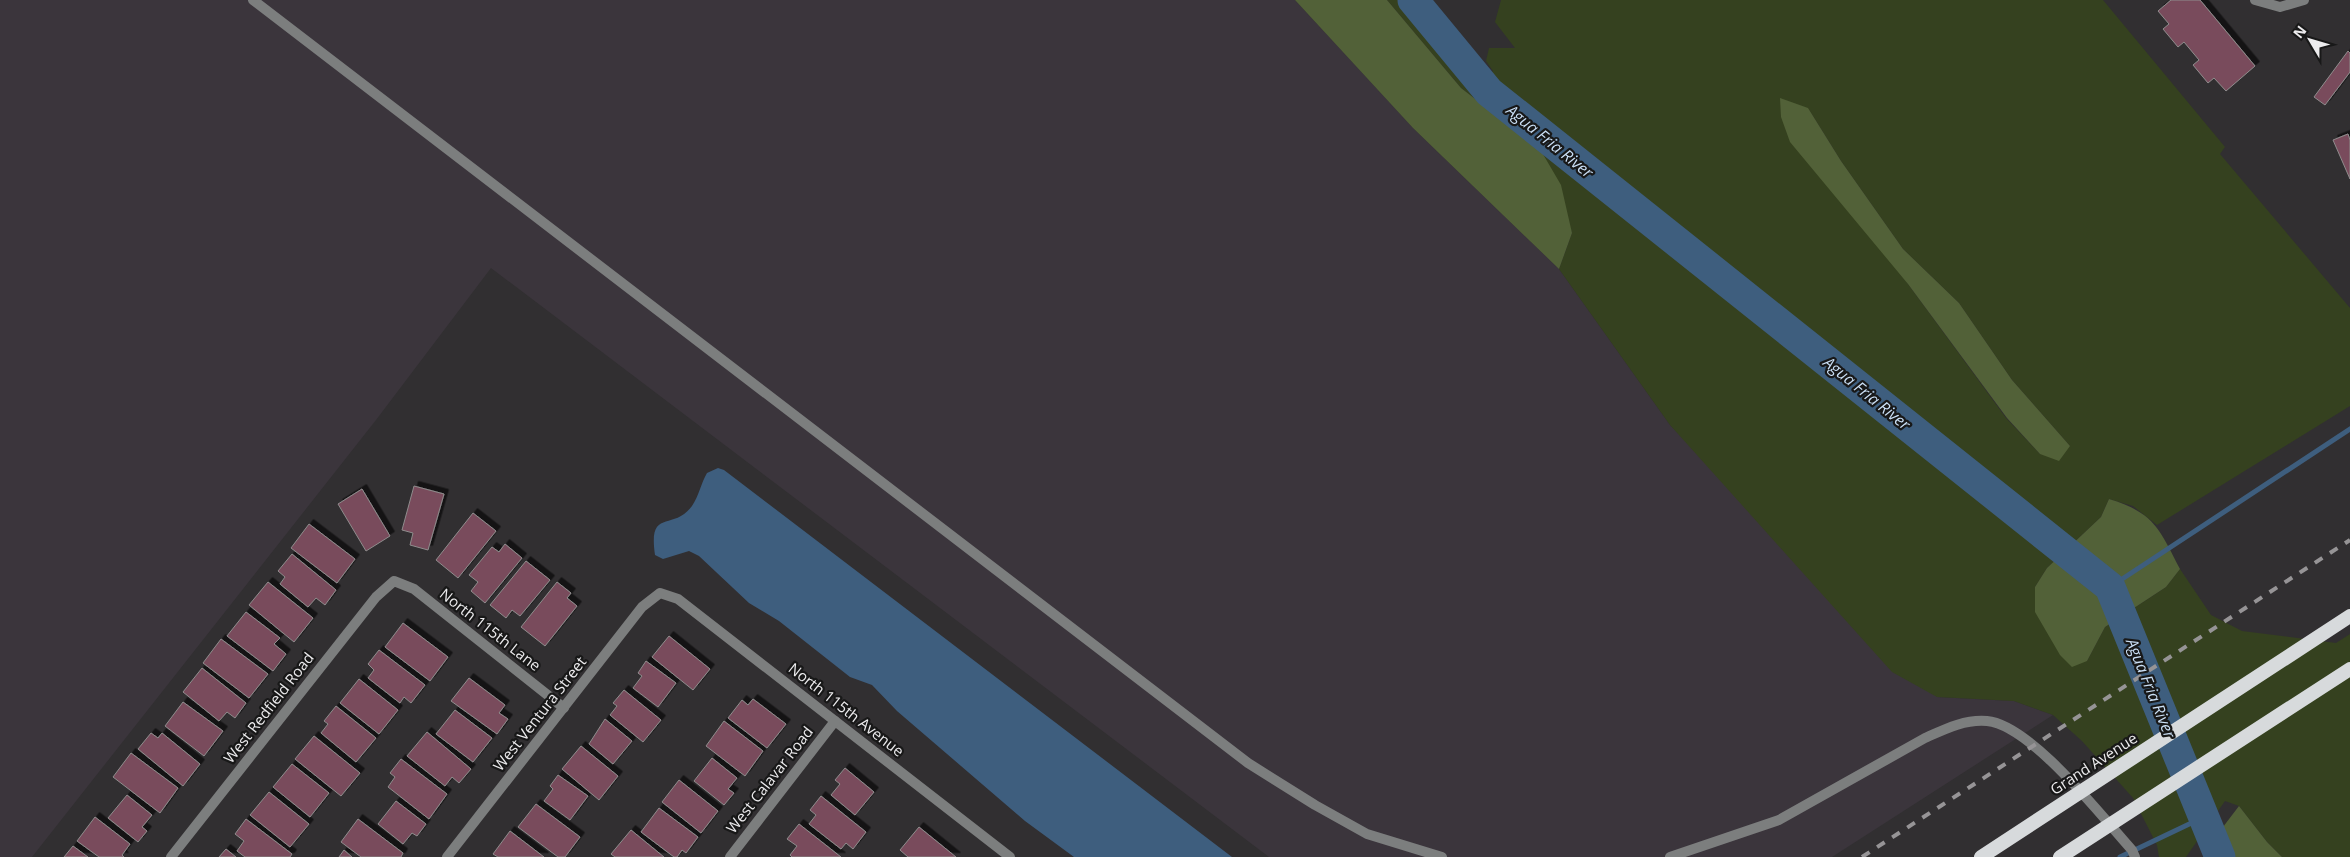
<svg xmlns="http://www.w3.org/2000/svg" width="2350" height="857" font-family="'Open Sans',sans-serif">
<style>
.built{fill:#3b353c}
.green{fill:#35411f;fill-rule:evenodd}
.forest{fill:#526138}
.water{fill:#3e5e7e}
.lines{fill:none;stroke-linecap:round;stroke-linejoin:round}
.stream{stroke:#3e5e7e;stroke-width:5}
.river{stroke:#3e5e7e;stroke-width:31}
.building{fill:#794c5b;stroke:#8f8c8d;filter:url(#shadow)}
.service{stroke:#7c7e7e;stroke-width:10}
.minor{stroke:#7c7e7e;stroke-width:10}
.trunk{stroke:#d7dadc;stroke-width:14}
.rail{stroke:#969496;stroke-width:4;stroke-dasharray:9 9;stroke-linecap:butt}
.labels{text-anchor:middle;stroke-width:4.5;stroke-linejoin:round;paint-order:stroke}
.street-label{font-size:15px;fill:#edecee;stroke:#181818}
.water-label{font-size:16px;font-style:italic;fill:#cadff5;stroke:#181818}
</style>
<defs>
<filter id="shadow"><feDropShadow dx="4.5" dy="-4.5" stdDeviation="0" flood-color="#0009"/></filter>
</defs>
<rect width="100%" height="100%" fill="#312f31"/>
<!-- built -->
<polygon class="built" points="0,0 1295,0 1413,128 1559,269 1670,425 1937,697 2014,701 2053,715 1832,857 1269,857 491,268 376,420 32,857 0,857"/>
<!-- green -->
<path class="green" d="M1387,0H1401L1475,87L1493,71L1486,61L1489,48H1515L1495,22L1501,0H2103L2225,147L2220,154L2350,308V406L2157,525L2133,506L2109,499L2101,517L2047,568L2035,587L2087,661L2105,627L2166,587L2180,569L2211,615L2242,631L2336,643L2350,634V857H2282L2267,842L2239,806L2225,801L2186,857H2159L2157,845L2133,798L2082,741L2053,715L2014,701L1937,697L1892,672L1670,425L1559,269L1572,233L1540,149L1461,88ZM1808,108L1841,161L1903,249L1959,303L2012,380L2070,446L2040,454L2006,418L1908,284Z"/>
<!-- forest -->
<g class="forest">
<polygon points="1295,0 1387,0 1461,88 1540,149 1561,185 1572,233 1559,269 1413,128"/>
<polygon points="1780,98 1808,108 1841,161 1903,249 1959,303 2012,380 2070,446 2059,461 2040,454 2007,418 1908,284 1790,142 1781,117"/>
<path d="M2109,499C2155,513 2159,529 2180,569L2166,587L2105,627L2087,661L2072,667L2060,655L2035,612V587L2047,568L2101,517Z"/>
<polygon points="2239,806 2267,842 2282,857 2207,857 2210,844"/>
</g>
<!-- water -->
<path class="water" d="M718,468L724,470L1232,857H1074L1025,821L897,711L872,685L850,677L779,621L749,603L699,556L689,551L663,559L655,555C648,507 673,532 692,506C699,496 701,483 707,473Z"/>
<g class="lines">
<!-- stream -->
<g class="stream">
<polyline points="2110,587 2350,429"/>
<polyline points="2120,857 2204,817"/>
</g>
<!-- river -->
<polyline class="river" points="1413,0 1489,92 2110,587 2220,857"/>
</g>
<!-- building -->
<g class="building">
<polygon points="2171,0 2200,0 2255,66 2226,91 2214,78 2208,83 2193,65 2199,60 2184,42 2178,47 2163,29 2169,24 2158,11"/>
<polygon points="2348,51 2350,53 2350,72 2325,105 2314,97"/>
<polygon points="2348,134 2350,140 2350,179 2333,140"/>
<polygon points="414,486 444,494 428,550 410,545 413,533 402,530"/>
<polygon points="362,489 390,536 366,551 338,504"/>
<polygon points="473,513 496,531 458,578 436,560"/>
<polygon points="309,524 355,559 337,583 291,548"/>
<polygon points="505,544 522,558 485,603 471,591 478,582 469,575 492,547 499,552"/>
<polygon points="292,554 336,590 325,605 316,598 308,607 280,584 285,577 278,571"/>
<polygon points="526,561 550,580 520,616 512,610 506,618 490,605"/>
<polygon points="268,582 313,618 294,642 249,605"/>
<polygon points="557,582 571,593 567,598 577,606 545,646 521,627"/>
<polygon points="246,612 280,638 274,644 286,654 273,671 227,636"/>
<polygon points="403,623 448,657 430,681 385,647"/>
<polygon points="669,636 710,669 693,690 652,657"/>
<polygon points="221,639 268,674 249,698 203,663"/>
<polygon points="379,650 425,685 411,703 404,697 400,703 368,678 374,670 368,664"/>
<polygon points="646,661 676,683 658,707 633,688 642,676 638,673"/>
<polygon points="202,668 246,703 235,718 227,712 219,721 183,692"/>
<polygon points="469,678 505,705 499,713 508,719 497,734 451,701"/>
<polygon points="359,679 398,710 379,734 340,703"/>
<polygon points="624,690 661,720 643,742 610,715 617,706 613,703"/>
<polygon points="753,699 786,724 767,748 728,718 742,700 748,705"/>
<polygon points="183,702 223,731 204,756 165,726"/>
<polygon points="336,706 376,738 356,762 321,733 328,724 324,721"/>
<polygon points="455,710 492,738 473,762 436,734"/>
<polygon points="605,719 632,741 613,764 589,744"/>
<polygon points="724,721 763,751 745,776 706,746"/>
<polygon points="427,732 471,769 459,783 452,777 445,786 407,756"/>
<polygon points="151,733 158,738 162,733 200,764 183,786 138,749"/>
<polygon points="314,736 360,773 341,796 295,759"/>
<polygon points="581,746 618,776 599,800 562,769"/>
<polygon points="131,753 178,788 160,813 113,777"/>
<polygon points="712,758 737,778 728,789 734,793 724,805 694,781"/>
<polygon points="401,759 447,794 429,819 388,787 395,777 390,773"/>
<polygon points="292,764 329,793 310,817 273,787"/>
<polygon points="845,768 874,792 855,815 831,795 840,784 835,780"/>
<polygon points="558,775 588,796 570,820 544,801 553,789 550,786"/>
<polygon points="679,780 718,811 701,833 662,802"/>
<polygon points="269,792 309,824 290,847 250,815"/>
<polygon points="127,795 152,815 142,827 147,831 138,842 108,818"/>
<polygon points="821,796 866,832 853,849 846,843 841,849 809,824 816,815 810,810"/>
<polygon points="396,801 426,824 417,836 412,833 403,844 378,824"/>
<polygon points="536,804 580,837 565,857 558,857 518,827"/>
<polygon points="659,808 698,837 686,853 682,850 677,857 674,857 641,832"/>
<polygon points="95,817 130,844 122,855 124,857 99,857 77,841"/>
<polygon points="246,819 292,854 290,857 245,857 237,851 244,841 235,834"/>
<polygon points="358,819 403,853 401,857 361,857 341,842"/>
<polygon points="799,824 841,857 792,857 790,855 797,846 787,839"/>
<polygon points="919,827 956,857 908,857 900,850"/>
<polygon points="631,830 664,857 615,857 611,854"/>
<polygon points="510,831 544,857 498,857 493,854"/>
<polygon points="73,846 88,857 64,857"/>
<polygon points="226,849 236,857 219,857"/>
<polygon points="344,850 352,857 339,857"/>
</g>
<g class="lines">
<!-- service -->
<g class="service">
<polyline points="253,0 1248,763 1315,805 1367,834 1442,857"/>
<path d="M1670,857L1779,820L1925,738C1945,729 1965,719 1987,721C2031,725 2102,817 2132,850L2135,857"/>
</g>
<!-- minor -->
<g class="minor">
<polyline points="2255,0 2280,7 2304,0"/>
<polyline points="171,857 376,597 394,581 414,589 564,708"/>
<polyline points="447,857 642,607 660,593 678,599 1010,857"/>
<polyline points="730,857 835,721"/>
</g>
<!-- trunk -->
<g class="trunk">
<polyline points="1981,857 2350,616"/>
<polyline points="2060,857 2350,669"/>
</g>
<!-- rail -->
<polyline class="rail" points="1862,857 2350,540"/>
</g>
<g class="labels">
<!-- street labels -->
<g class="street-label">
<text transform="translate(490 630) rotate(38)" y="5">North 115th Lane</text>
<text transform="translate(269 708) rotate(-52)" y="5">West Redfield Road</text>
<text transform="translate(846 710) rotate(38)" y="5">North 115th Avenue</text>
<text transform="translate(540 714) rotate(-52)" y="5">West Ventura Street</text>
<text transform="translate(2094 764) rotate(-33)" y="5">Grand Avenue</text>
<text transform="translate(770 780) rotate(-52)" y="5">West Calavar Road</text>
</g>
<!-- water labels -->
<g class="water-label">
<text transform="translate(1550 141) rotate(39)" y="6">Agua Fria River</text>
<text transform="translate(1867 393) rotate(39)" y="6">Agua Fria River</text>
<text transform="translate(2151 688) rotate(68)" y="6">Agua Fria River</text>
</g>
</g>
<!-- north arrow -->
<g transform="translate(2310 40) rotate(308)" stroke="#181818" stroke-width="4" paint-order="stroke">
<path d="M0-4L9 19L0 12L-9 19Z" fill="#edecee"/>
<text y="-8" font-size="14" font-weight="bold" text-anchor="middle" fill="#edecee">N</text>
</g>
</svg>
